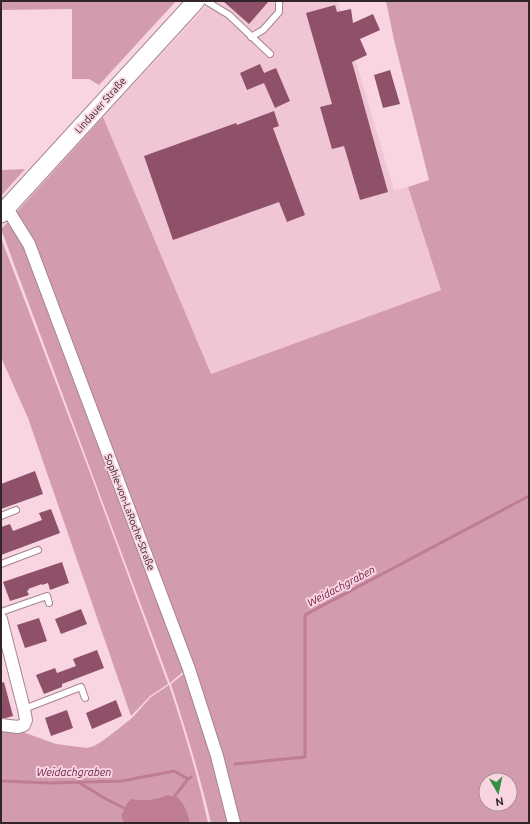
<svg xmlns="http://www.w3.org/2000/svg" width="530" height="824" font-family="Ubuntu,sans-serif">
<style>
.built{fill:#f0c6d4}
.green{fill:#d39baf;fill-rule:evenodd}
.water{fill:#bf7d95}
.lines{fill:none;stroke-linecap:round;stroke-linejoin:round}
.stream{stroke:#bf7d95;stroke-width:3}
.building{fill:#8f5069}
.lane-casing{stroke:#a58690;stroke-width:8}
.street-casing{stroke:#a58690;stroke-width:14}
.secondary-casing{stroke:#a58690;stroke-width:19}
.lane{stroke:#fff;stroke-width:6}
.street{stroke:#fff;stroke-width:12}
.secondary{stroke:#fff;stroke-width:17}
.labels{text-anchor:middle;stroke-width:4;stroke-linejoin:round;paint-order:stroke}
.street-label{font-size:10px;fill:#32252a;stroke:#f8d5e1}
.water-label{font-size:11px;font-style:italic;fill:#6f1f44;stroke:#f8d5e1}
</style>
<rect width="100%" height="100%" fill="#f8d5e1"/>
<!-- built -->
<polygon class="built" points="211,1 338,1 394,190 408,187 441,290 211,374 103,117"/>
<!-- green -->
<g class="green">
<polygon points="1,1 176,1 99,85 89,79 72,79 72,9 1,10"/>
<path d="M386,1H529V823H238L221,756L15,214L103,117L211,374L441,290L408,187L429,180L394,40ZM486,780H510V804H486Z"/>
<polygon points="25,169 1,196 1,170"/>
<polygon points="10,220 26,245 185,670 170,683 1,229"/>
<polygon points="1,238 89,470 168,684 150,696 131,716 28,418 1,357"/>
<path d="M186,672L212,758L230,823H211C200,776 186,730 171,684Z"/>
<path d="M169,685C184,730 198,777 208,823H190L188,816L167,795C154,801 145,800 131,799L127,803L121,816L124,823H1V727L20,731L56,744L87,748L94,746L101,742L117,730L132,718L151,697Z"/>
</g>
<!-- water -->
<path class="water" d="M167,795C170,796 177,796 179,799C184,803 189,817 190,823H124L121,816L127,803L131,799C145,800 153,801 167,795Z"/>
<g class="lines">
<!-- stream -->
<g class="stream">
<polyline points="235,764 305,757 305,615 529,496"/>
<polyline points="1,781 50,783 122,781 174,771 188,779 191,777"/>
<polyline points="78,782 106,799 124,808"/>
<polyline points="174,797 188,779"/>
</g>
</g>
<!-- building -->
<g class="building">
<polygon points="223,1 269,1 249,24"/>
<polygon points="335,5 337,12 351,9 353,23 373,14 380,30 360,39 367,55 352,62 388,192 360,200 344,146 332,149 320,107 332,104 306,13"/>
<polygon points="260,64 264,73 276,68 290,101 275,108 264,83 247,90 240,73"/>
<polygon points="390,70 400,104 383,108 374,75"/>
<polygon points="274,111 279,126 273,128 305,215 287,222 279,202 173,240 144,156 236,123 237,125"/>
<polygon points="35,471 43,494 1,509 1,484"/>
<polygon points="51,509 60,533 1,555 1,527 10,524 13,531 42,520 39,513"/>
<polygon points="62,562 69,583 50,590 48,583 42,585 42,584 28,589 29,590 27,591 29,595 10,601 3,582"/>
<polygon points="81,609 87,624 61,634 55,619"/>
<polygon points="39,618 47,641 25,648 17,625"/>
<polygon points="97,650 104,668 62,684 62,687 44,694 36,675 55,668 57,673 76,666 73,659"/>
<polygon points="4,682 13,716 6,718 1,718 1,683"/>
<polygon points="116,700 122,716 92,729 86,713"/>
<polygon points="67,710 73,728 51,736 45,718"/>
</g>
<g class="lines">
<defs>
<g id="lane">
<polyline points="206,1 229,15 270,54"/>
<polyline points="251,37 263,30 279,12 279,1"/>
<polyline points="1,516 16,510"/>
<polyline points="1,564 38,550"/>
<polyline points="1,612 47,596 49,603"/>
<polyline points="24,709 81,687 85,698"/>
</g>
<g id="street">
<polyline points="5,209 11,215 29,244 189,669 217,756 234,823"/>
<polyline points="1,619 24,709 26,720 24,725 18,727 1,725"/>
</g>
<polyline id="secondary" points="1,214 196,1"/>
</defs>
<!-- lane casing -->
<use href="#lane" class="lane-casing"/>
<!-- street casing -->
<use href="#street" class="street-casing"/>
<!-- secondary casing -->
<use href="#secondary" class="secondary-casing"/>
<!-- lane -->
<use href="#lane" class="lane"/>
<!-- street -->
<use href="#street" class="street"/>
<!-- secondary -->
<use href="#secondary" class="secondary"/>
</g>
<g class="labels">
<!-- street labels -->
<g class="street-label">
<text transform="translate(100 105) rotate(-48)" y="4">Lindauer Straße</text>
<text transform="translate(130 512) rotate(69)" y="4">Sophie-von-LaRoche-Straße</text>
</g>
<!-- water labels -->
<g class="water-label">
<text transform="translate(341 586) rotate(-28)" y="4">Weidachgraben</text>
<text x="74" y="776">Weidachgraben</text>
</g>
</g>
<!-- border -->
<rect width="530" height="824" fill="none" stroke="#32252a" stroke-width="4"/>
<!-- north arrow -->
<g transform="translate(498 792) rotate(171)"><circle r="19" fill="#f8d5e1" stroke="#a98f98"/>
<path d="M0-3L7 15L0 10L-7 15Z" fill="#348f40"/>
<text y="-6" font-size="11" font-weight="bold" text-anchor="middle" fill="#32252a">N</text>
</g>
</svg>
